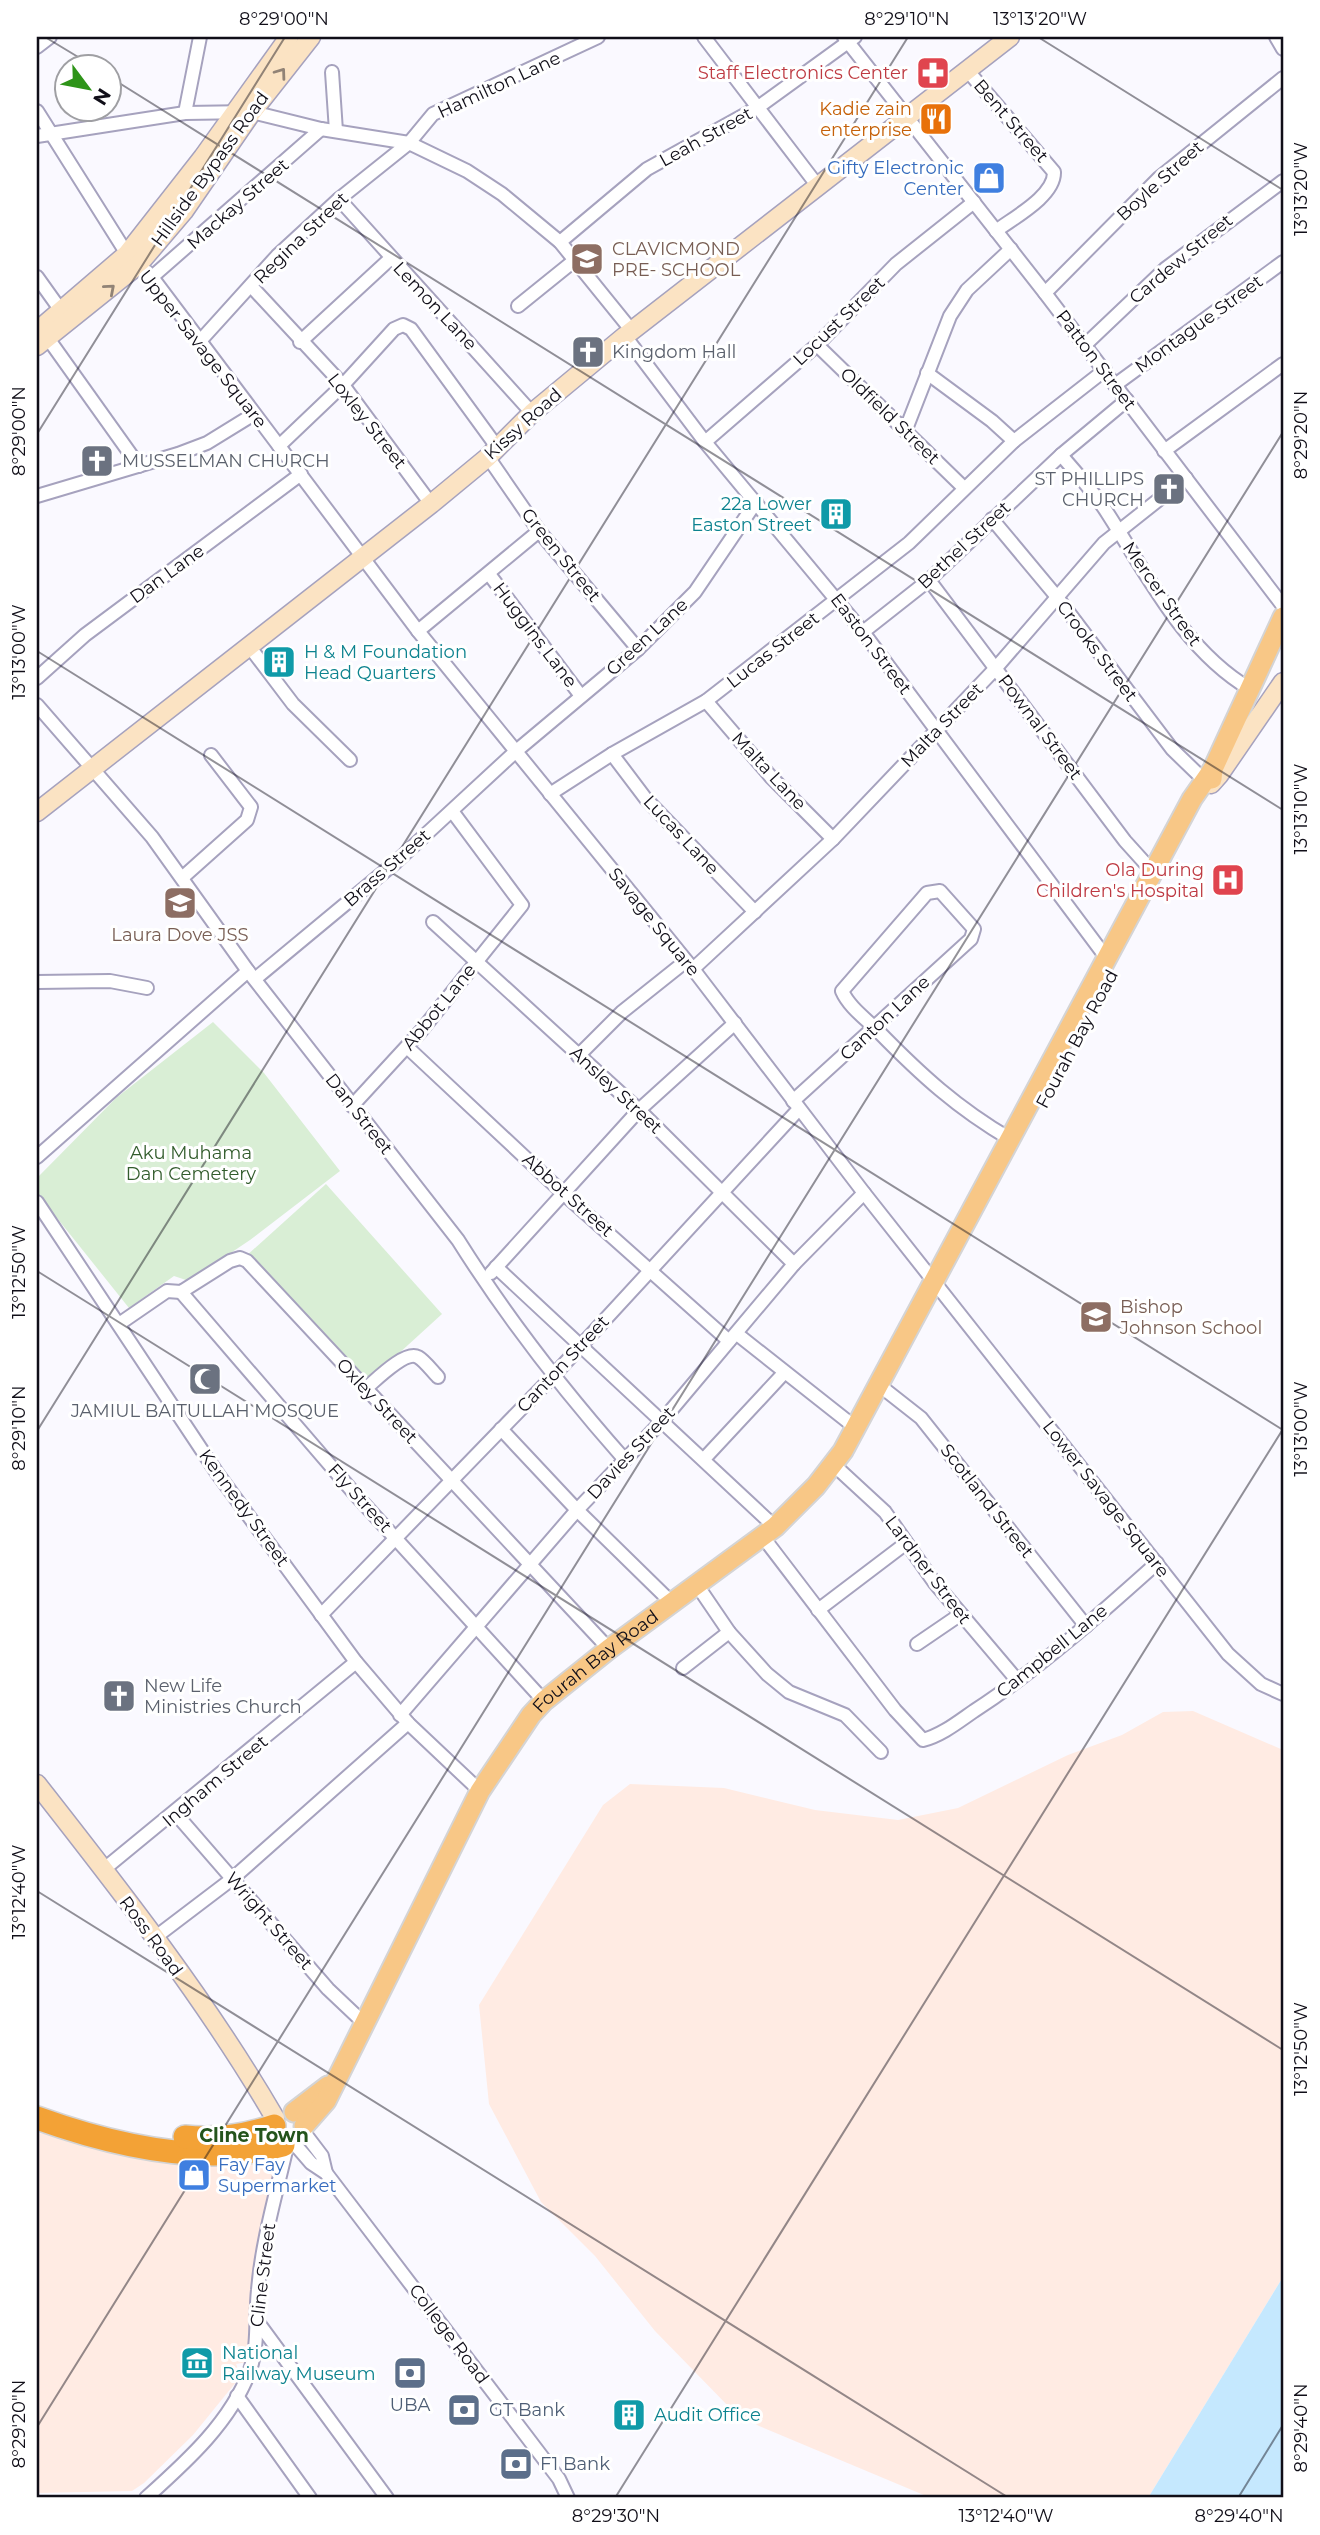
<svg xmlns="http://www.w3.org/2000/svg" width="1320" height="2535" font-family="Montserrat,sans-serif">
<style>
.industrial{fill:#ffebe3}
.green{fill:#d9eed5}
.water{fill:#c5e8fe}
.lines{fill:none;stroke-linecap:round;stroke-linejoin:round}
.street-casing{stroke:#a6a2be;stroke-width:16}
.secondary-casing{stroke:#a6a2be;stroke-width:21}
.primary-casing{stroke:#d4d4d5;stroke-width:23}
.highway-casing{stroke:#d4d4d5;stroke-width:26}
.street{stroke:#fff;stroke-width:12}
.secondary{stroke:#fbe3c3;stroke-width:18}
.primary{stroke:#f8c786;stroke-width:19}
.highway{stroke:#f3a236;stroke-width:23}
.oneway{stroke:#918376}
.ticks{fill:none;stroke:#100e18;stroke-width:2;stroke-opacity:0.45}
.labels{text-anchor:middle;stroke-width:6;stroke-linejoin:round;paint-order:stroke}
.health-label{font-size:18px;fill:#be3a42;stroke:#fff;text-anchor:end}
.street-label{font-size:18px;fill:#100e18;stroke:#fff}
.food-label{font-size:18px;fill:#c56008;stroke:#fff;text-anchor:end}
.shop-label{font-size:18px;fill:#366cbe;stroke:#fff;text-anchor:end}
.education-label{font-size:18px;fill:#785e54;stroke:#fff;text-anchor:start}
.worship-label{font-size:18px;fill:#5b616d;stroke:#fff;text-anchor:start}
.culture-label{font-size:18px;fill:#0d838f;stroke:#fff;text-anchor:start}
.park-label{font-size:18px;fill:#325c2c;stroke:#fff}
.service-label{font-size:18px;fill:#4e5e75;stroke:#fff;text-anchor:start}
.neighbourhood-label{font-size:19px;font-weight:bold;fill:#24541c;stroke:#fff}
.neatline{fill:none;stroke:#100e18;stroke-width:2.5}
.ticks-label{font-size:18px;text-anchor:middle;fill:#100e18}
</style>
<rect width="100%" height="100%" fill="#faf9ff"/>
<!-- industrial -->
<g class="industrial">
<polygon points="1193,1711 1283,1750 1283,2277 1148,2498 931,2498 759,2426 731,2409 655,2331 595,2256 541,2202 489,2104 479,2005 603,1805 630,1784 724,1788 815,1810 898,1820 958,1808 1068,1755 1122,1735 1163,1712"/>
<polygon points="37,2133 262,2156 270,2162 276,2181 254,2345 247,2362 236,2364 241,2376 193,2435 144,2483 132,2491 37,2493"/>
</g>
<!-- green -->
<g class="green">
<polygon points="213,1022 264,1073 340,1171 250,1240 189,1281 174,1276 129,1308 37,1193 37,1178 116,1098"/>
<polygon points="326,1184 442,1314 362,1387 245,1257"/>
</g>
<!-- water -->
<polygon class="water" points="1283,2277 1283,2498 1148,2498"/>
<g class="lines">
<defs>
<g id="street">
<polyline points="704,37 817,185"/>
<polyline points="844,37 1045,293 1283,606"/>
<polyline points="1276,37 1283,49"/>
<polyline points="37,47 50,37"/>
<path d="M967,70L1054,172C1055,196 1013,218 996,231"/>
<polyline points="332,72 336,131"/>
<polyline points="37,111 127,254 152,277 418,631 693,969 864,1193 1228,1654 1261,1684 1283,1694"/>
<polyline points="185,113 200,37"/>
<polyline points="37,136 185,113 252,112 321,129 409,143 467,171 502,194 560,242 632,331"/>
<polyline points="339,199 532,413"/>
<polyline points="560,242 647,169 757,108 855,37"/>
<polyline points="37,277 62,312"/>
<polyline points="152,277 321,129"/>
<polyline points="251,286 343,385 431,504"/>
<polyline points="1045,293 1159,178 1283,78"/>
<polyline points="518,306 575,260"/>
<polyline points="625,336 705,442 863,632 1108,960"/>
<polyline points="47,337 139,466"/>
<polyline points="201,340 277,256 339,199 409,143 433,114 598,37"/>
<polyline points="300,342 391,258"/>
<polyline points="817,345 963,487"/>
<polyline points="1085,345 1165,269 1283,181"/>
<polyline points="927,373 992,421 1014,441"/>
<polyline points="1115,385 1283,262"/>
<polyline points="906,429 950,316 967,290 1011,249"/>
<polyline points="705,442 817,345 896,264 974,202"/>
<polyline points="279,446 343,385 394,329 403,325 411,329 497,447"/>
<polyline points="1164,451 1283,364"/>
<path d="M1061,455C1077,474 1095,493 1108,514C1148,576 1184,650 1250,689"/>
<polyline points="488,457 539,531 638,649"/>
<polyline points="37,496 178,454 207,443 254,414"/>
<polyline points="992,519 1057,597 1172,749 1204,780"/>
<polyline points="489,574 581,696"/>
<polyline points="929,580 1125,841 1153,872"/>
<polyline points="418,631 539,531"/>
<polyline points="863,632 929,580 1061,455 1127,400"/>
<polyline points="249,646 293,704 350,760"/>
<polyline points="37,678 85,635 301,474"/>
<polyline points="706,701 771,777 833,839"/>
<path d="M37,705L152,837L248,971L458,1240C507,1318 564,1391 625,1460"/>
<polyline points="612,754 646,799 755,912"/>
<polyline points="550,794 612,754 706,701 909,543 1014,441 1105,370"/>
<polyline points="182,878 247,820 251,807 211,755"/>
<polyline points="433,922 639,1110 794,1264"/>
<polyline points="693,969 833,839 995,669 1104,543 1186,478"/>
<polyline points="255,979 396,862 515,752 638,649 695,592 756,502"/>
<polyline points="37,982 110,981 147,988"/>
<polyline points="407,1047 563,1193 729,1341"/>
<polyline points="578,1056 622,1012 686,961"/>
<path d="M793,1101L971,939L974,929L940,891L927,893L842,991C849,1007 866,1019 878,1031C921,1075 957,1108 1010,1139"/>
<polyline points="352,1106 421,1031 522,905 452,811"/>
<polyline points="37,1157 248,971"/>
<polyline points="37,1202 217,1473 356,1662 408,1723 480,1791"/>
<polyline points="496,1267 775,1527"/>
<polyline points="491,1273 639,1110 735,1023"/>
<polyline points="181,1292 354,1493 544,1701"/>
<polyline points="119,1324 167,1291 181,1292 230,1261 240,1258 247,1261 609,1649"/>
<polyline points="737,1334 856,1428"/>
<polyline points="879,1385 921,1418 1086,1626"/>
<path d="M365,1389C375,1381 405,1350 418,1357C425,1361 432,1371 438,1377"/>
<polyline points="501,1429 577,1510 672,1603"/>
<polyline points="704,1459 784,1373"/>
<polyline points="834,1465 885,1512 934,1582 1017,1680"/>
<path d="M763,1537L895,1710L923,1740C942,1735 958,1722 974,1711C1040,1668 1099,1615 1157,1563"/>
<polyline points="697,1585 729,1632 767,1674 789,1692 845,1715 881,1752"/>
<polyline points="818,1610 905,1544"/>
<polyline points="321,1615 554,1375 799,1109"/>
<polyline points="917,1644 961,1614"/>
<polyline points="683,1668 729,1632"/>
<polyline points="400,1715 577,1510 662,1421 794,1264 864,1193"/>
<polyline points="176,1814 328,1989 365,2024"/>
<polyline points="103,1870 356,1662"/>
<polyline points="153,1939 232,1879 408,1723"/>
<polyline points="303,2131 322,2156 326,2173"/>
<polyline points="292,2141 311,2163 326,2173 559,2479 568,2498"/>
<polyline points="257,2321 387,2498"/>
<polyline points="237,2396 310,2498"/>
<path d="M146,2498C186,2462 231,2422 250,2370C259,2344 255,2316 258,2290C262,2240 277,2191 288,2142"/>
</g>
<g id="secondary">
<polyline points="43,326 127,254 203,157 289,37"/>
<polyline points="37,346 138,265 184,211 252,112 311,37"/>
<polyline points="1207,781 1211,784 1219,775 1283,682"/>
<polyline points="37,812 431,504 488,457 532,413 625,336 1010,37"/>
<path d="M37,1784C121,1891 207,2001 275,2118"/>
</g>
<g id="primary">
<polyline points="1212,779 1213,769 1283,617"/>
<polyline points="294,2112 328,2086"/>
<path id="s1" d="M304,2126L326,2101L480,1791L531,1715L544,1701L609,1649L775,1527L816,1486L843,1451L1192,799L1213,769"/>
</g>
<g id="highway">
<path d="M37,2118C112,2145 205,2167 283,2145"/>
<path d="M185,2137C215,2140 245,2136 274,2126"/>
</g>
</defs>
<!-- street casing -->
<use href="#street" class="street-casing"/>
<!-- secondary casing -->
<use href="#secondary" class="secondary-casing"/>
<!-- primary casing -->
<use href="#primary" class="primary-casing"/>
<!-- highway casing -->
<use href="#highway" class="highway-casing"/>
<!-- street -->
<use href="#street" class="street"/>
<!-- secondary -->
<use href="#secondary" class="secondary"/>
<!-- primary -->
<use href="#primary" class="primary"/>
<!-- highway -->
<use href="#highway" class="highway"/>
</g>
<!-- one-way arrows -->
<defs><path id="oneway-chevron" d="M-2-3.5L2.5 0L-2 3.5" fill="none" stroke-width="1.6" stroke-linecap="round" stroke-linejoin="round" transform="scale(1.75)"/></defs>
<g class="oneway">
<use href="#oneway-chevron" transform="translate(281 73) rotate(-54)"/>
<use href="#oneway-chevron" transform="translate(110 289) rotate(-41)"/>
</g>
<!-- ticks -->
<path class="ticks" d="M45,37L93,66M1038,37L1283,190M108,76L1283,810M37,434L285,37M37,651L1283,1430M37,1271L1283,2050M37,1431L908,37M37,1891L1009,2498M37,2427L1283,432M615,2498L1283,1429M1238,2498L1283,2425"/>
<!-- icons -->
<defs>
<symbol id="pharmacy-square" viewBox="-11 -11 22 22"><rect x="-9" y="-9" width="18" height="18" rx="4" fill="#e0444e" stroke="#fff"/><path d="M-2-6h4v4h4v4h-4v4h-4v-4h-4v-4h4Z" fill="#fff"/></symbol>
<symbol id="restaurant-square" viewBox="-11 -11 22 22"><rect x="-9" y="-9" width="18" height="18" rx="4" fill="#e8710a" stroke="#fff"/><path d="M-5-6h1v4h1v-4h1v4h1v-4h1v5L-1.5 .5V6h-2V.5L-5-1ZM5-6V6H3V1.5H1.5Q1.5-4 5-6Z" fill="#fff"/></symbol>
<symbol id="shop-square" viewBox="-11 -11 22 22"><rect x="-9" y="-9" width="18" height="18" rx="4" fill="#3f7fe0" stroke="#fff"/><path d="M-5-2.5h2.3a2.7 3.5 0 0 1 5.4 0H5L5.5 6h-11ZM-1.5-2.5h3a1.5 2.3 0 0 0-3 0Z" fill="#fff"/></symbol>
<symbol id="school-square" viewBox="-11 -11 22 22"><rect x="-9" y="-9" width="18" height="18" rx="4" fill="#8d6e63" stroke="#fff"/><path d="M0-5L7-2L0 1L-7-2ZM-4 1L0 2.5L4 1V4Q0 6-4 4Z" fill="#fff"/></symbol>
<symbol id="church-square" viewBox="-11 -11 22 22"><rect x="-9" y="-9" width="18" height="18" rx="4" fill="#6b7280" stroke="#fff"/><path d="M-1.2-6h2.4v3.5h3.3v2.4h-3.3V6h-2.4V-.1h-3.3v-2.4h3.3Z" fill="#fff"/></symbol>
<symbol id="building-square" viewBox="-11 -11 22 22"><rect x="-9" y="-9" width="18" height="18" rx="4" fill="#0f9aa8" stroke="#fff"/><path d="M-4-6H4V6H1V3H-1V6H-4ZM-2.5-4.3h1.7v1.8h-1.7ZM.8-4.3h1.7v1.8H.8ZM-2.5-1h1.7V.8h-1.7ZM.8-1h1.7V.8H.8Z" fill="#fff"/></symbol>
<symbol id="hospital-square" viewBox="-11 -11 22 22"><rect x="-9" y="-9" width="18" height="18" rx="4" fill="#e0444e" stroke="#fff"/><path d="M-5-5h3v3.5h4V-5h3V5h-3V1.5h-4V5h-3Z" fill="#fff"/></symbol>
<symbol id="mosque-square" viewBox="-11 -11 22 22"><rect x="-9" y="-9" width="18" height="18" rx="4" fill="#6b7280" stroke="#fff"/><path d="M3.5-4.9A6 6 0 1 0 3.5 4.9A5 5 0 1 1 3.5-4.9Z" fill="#fff"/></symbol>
<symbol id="museum-square" viewBox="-11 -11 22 22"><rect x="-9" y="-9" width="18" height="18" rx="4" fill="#0f9aa8" stroke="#fff"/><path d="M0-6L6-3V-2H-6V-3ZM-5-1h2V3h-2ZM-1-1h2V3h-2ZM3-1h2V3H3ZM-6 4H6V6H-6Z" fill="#fff"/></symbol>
<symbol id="bank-square" viewBox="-11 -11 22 22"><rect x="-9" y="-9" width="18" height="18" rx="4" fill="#5c6f8a" stroke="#fff"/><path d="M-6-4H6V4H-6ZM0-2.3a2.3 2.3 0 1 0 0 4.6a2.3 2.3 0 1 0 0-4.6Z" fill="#fff"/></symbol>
</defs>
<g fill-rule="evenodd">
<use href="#pharmacy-square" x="914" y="54" width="38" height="38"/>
<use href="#restaurant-square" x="917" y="100" width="38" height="38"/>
<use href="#shop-square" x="970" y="159" width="38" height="38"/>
<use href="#school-square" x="568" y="240" width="38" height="38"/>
<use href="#church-square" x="569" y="333" width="38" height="38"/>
<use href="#church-square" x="78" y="442" width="38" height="38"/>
<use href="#church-square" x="1150" y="470" width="38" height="38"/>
<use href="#building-square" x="817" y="495" width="38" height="38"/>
<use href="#building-square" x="260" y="643" width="38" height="38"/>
<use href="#hospital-square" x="1209" y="861" width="38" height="38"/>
<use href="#school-square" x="161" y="884" width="38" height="38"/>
<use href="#school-square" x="1077" y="1298" width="38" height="38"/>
<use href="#mosque-square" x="186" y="1360" width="38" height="38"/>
<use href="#church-square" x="100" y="1677" width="38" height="38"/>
<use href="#shop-square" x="175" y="2156" width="38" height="38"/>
<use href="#museum-square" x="178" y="2344" width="38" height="38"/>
<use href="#bank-square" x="391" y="2354" width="38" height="38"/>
<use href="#bank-square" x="445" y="2391" width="38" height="38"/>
<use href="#building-square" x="610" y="2396" width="38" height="38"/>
<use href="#bank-square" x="497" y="2445" width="38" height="38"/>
</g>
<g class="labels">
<!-- health labels -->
<g class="health-label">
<text x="908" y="79">Staff Electronics Center</text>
<text x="1204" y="876">Ola During<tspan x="1204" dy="21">Children's Hospital</tspan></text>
</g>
<!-- street labels -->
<g class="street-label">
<text transform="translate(499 85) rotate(-25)" y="6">Hamilton Lane</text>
<text transform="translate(1011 121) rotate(49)" y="6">Bent Street</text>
<text transform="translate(706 137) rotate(-29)" y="6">Leah Street</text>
<text transform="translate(210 169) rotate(-54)" y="6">Hillside Bypass Road</text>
<text transform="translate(1160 181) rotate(-42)" y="6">Boyle Street</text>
<text transform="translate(238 204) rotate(-41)" y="6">Mackay Street</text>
<text transform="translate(301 238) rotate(-44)" y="6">Regina Street</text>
<text transform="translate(1181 259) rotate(-40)" y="6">Cardew Street</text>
<text transform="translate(435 306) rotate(47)" y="6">Lemon Lane</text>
<text transform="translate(839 321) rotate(-44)" y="6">Locust Street</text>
<text transform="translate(1199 324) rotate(-36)" y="6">Montague Street</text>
<text transform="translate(203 349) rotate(52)" y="6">Upper Savage Square</text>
<text transform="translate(1096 360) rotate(53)" y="6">Patton Street</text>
<text transform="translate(890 416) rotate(44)" y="6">Oldfield Street</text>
<text transform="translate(367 421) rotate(52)" y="6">Loxley Street</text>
<text transform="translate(523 424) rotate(-42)" y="6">Kissy Road</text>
<text transform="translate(964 545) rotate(-43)" y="6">Bethel Street</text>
<text transform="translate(561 555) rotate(51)" y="6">Green Street</text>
<text transform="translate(167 574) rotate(-36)" y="6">Dan Lane</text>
<text transform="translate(1162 594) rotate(55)" y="6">Mercer Street</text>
<text transform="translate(535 635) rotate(53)" y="6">Huggins Lane</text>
<text transform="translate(647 637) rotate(-43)" y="6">Green Lane</text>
<text transform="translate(871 644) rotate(53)" y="6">Easton Street</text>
<text transform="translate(773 650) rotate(-38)" y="6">Lucas Street</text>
<text transform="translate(1097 651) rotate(53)" y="6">Crooks Street</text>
<text transform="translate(942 725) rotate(-46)" y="6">Malta Street</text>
<text transform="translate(1040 727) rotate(53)" y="6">Pownal Street</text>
<text transform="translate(769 771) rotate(47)" y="6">Malta Lane</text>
<text transform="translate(681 835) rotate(47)" y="6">Lucas Lane</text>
<text transform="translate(387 868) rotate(-41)" y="6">Brass Street</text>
<text transform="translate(654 922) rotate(51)" y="6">Savage Square</text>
<text transform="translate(439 1007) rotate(-51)" y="6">Abbot Lane</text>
<text transform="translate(885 1018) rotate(-43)" y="6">Canton Lane</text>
<text transform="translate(1077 1039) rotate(-62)" y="6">Fourah Bay Road</text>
<text transform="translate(616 1090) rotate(43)" y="6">Ansley Street</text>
<text transform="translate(359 1114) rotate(52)" y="6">Dan Street</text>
<text transform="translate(568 1195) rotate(42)" y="6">Abbot Street</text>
<text transform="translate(563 1364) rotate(-47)" y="6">Canton Street</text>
<text transform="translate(377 1401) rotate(47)" y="6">Oxley Street</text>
<text transform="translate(631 1453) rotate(-47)" y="6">Davies Street</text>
<text transform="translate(360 1498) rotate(48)" y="6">Fly Street</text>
<text transform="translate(1106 1499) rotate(52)" y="6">Lower Savage Square</text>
<text transform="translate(987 1501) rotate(52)" y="6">Scotland Street</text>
<text transform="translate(244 1508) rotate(54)" y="6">Kennedy Street</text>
<text transform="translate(928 1570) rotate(53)" y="6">Lardner Street</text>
<text transform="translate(1052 1651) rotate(-39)" y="6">Campbell Lane</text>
<text dy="6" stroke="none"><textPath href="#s1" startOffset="555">Fourah Bay Road</textPath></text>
<text transform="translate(215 1781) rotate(-40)" y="6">Ingham Street</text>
<text transform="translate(269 1921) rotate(49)" y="6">Wright Street</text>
<text transform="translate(151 1936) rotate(54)" y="6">Ross Road</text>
<text transform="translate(263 2275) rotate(-83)" y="6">Cline Street</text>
<text transform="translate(449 2334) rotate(53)" y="6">College Road</text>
</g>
<!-- food labels -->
<g class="food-label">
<text x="912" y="115">Kadie zain<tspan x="912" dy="21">enterprise</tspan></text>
</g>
<!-- shop labels -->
<g class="shop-label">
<text x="964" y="174">Gifty Electronic<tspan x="964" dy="21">Center</tspan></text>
<text x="218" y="2171" text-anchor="start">Fay Fay<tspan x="218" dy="21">Supermarket</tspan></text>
</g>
<!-- education labels -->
<g class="education-label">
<text x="612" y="255">CLAVICMOND<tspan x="612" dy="21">PRE- SCHOOL</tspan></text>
<text x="180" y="941" text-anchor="middle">Laura Dove JSS</text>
<text x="1120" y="1313">Bishop<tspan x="1120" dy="21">Johnson School</tspan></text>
</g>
<!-- worship labels -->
<g class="worship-label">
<text x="612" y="358">Kingdom Hall</text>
<text x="122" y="467">MUSSELMAN CHURCH</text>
<text x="1144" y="485" text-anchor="end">ST PHILLIPS<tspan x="1144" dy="21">CHURCH</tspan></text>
<text x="205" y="1417" text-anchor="middle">JAMIUL BAITULLAH MOSQUE</text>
<text x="144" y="1692">New Life<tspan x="144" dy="21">Ministries Church</tspan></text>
</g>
<!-- culture labels -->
<g class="culture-label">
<text x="812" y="510" text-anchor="end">22a Lower<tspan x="812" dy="21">Easton Street</tspan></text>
<text x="304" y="658">H &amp; M Foundation<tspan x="304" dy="21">Head Quarters</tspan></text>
<text x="222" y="2359">National<tspan x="222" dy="21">Railway Museum</tspan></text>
<text x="654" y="2421">Audit Office</text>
</g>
<!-- park labels -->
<g class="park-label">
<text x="191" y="1159">Aku Muhama<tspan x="191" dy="21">Dan Cemetery</tspan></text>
</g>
<!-- service labels -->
<g class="service-label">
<text x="410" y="2411" text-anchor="middle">UBA</text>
<text x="489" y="2416">GT Bank</text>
<text x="540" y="2470">F1 Bank</text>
</g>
<!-- neighbourhood labels -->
<g class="neighbourhood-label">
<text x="254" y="2142">Cline Town</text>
</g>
</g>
<!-- border -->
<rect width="1320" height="2535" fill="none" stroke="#ffffff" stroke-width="77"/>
<!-- north arrow -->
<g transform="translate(88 88) rotate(122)"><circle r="33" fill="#ffffff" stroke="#9f9fa3" stroke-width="2"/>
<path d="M0-5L12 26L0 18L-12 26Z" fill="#2e9419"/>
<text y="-10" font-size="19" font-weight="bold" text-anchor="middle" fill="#100e18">N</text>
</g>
<rect x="38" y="38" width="1244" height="2458" class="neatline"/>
<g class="ticks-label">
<text x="284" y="25">8°29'00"N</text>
<text x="907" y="25">8°29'10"N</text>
<text x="1040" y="25">13°13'20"W</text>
<text transform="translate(1301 189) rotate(-90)" y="6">13°13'20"W</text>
<text transform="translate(19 431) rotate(-90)" y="6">8°29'00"N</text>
<text transform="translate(1301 435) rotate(-90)" y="6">8°29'20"N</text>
<text transform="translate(19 652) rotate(-90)" y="6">13°13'00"W</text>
<text transform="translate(1301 809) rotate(-90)" y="6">13°13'10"W</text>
<text transform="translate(19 1272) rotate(-90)" y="6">13°12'50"W</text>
<text transform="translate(19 1428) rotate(-90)" y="6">8°29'10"N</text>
<text transform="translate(1301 1429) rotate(-90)" y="6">13°13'00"W</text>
<text transform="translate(19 1892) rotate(-90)" y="6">13°12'40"W</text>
<text transform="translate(1301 2049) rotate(-90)" y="6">13°12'50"W</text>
<text transform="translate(19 2424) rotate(-90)" y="6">8°29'20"N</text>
<text transform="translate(1301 2428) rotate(-90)" y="6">8°29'40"N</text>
<text x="616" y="2522">8°29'30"N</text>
<text x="1006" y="2522">13°12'40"W</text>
<text x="1239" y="2522">8°29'40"N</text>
</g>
</svg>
